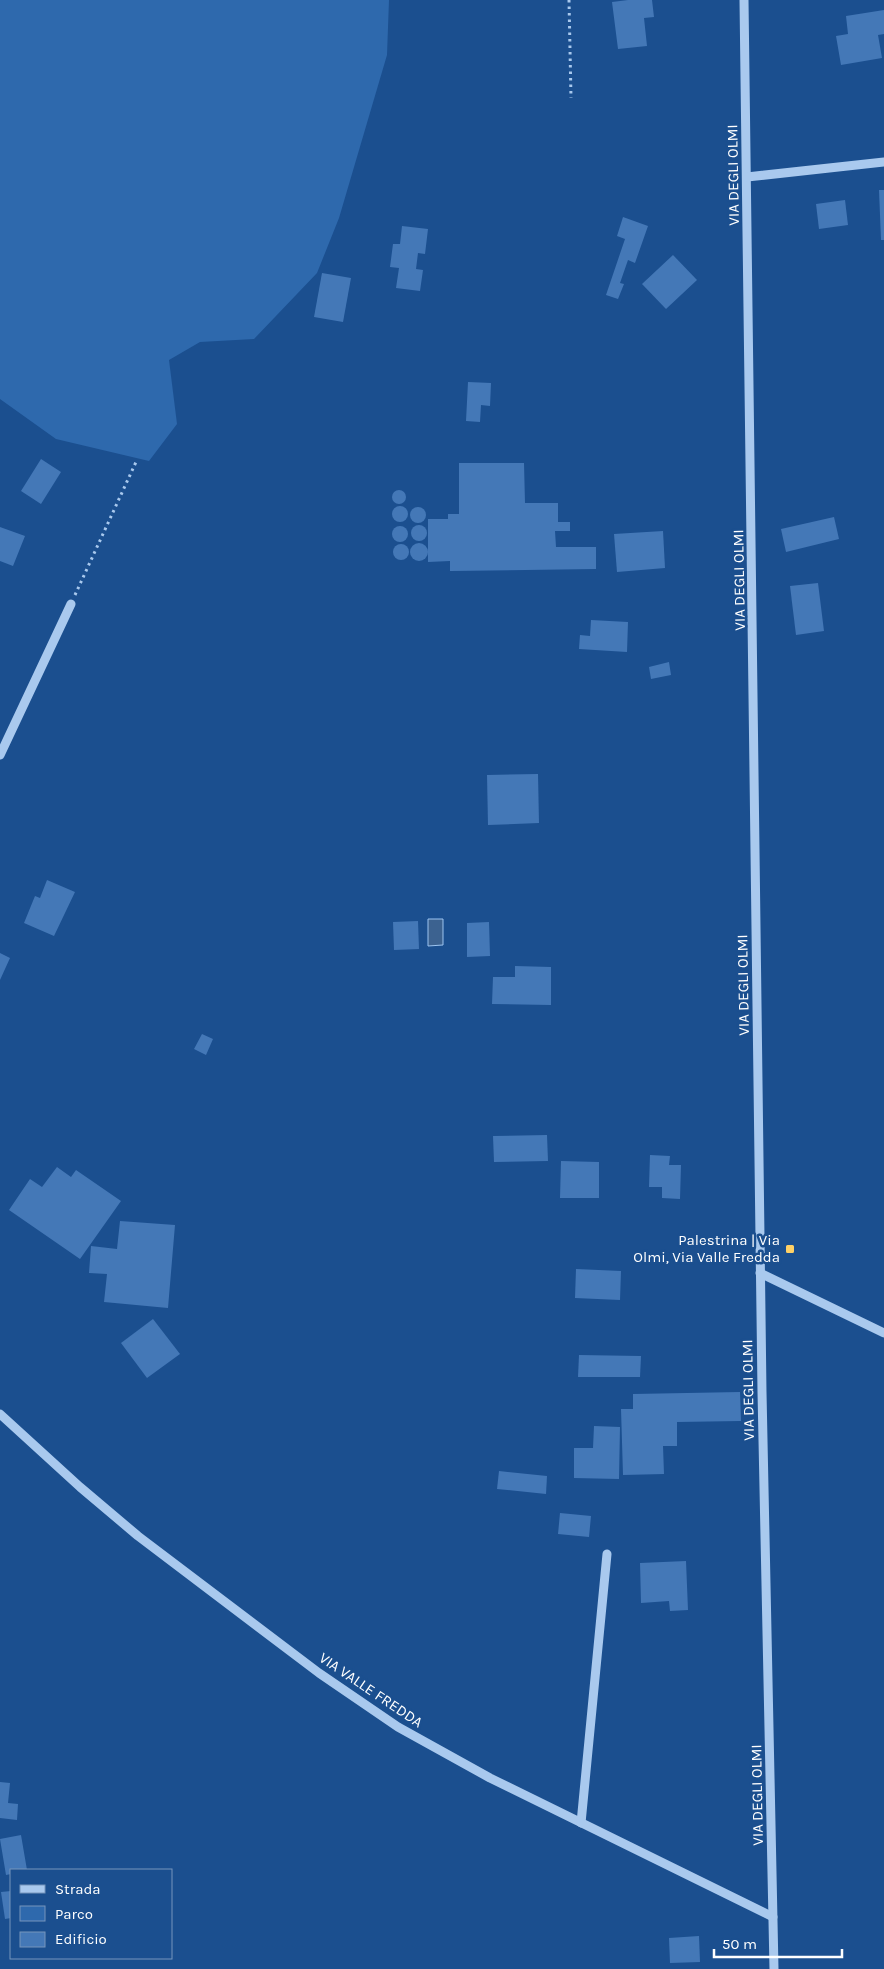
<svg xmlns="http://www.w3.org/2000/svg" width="884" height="1969" font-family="Karla,sans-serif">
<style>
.green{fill:#2e69ad}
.water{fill:#3c6290;stroke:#9cc4f0}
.building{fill:#4478b7}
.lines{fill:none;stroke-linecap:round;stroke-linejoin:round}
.path{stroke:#a9c9ee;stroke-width:3;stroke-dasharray:2.5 4;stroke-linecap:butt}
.minor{stroke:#a9c9ee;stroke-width:9}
.poi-dot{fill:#ffd166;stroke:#1b4f8f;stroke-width:2}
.labels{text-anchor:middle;stroke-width:5;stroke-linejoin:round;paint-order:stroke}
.street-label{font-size:15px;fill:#fff;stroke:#1b4f8f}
.poi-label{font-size:15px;fill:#fff;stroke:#1b4f8f;text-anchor:end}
</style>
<rect width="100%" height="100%" fill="#1b4f8f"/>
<!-- green -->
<polygon class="green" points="0,0 389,0 387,55 339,218 317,273 254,339 200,342 169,360 177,424 149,461 56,439 0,399"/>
<!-- water -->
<polygon class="water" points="428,919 443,919 443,945 428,946"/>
<!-- building -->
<g class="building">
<polygon points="628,0 652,0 654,17 644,18 647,46 618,49 612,2"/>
<polygon points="884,10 884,34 878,35 882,58 841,65 836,36 848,34 846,16"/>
<polygon points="879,190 884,190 884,240 881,240"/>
<polygon points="845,200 848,225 819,229 816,204"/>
<polygon points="623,217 648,226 635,263 628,260 620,283 624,284 618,299 606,295 625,239 617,236"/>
<polygon points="402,226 428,229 425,254 418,253 416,269 423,270 420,291 396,288 399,268 390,267 393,244 400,244"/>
<polygon points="673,255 697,280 666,309 642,284"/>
<polygon points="322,273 351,278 343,322 314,317"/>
<polygon points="468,382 491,383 490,406 481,405 480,422 466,421"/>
<polygon points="41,459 61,472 41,504 21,491"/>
<polygon points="459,463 524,463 525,503 558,503 558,522 570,522 570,531 555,531 556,547 596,547 596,569 450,571 450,561 428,562 428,519 448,519 448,514 459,514"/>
<circle cx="399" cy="497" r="7"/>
<circle cx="400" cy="514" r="8"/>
<circle cx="418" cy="515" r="8"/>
<polygon points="834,517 839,539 786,552 781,529"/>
<circle cx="419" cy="533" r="8"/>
<circle cx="400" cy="534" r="8"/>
<polygon points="0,527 25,536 13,566 0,561"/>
<polygon points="663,531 665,568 617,572 614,534"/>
<circle cx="419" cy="552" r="9"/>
<circle cx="401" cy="552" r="8"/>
<polygon points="818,583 824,631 796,635 790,586"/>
<polygon points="591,620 628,622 627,652 579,649 580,635 590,636"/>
<polygon points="669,662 671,675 651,679 649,667"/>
<polygon points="538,774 539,823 488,825 487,775"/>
<polygon points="47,880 75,892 54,936 24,923 35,896 40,898"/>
<polygon points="418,921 419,949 394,950 393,922"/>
<polygon points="489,922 490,956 467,957 467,923"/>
<polygon points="0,953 10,958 0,980"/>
<polygon points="515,966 551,967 551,1005 492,1004 493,977 515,977"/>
<polygon points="202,1034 213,1039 206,1055 194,1049"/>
<polygon points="547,1135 548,1161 494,1162 493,1136"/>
<polygon points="650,1155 670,1156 669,1165 681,1165 680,1199 662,1198 662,1187 649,1187"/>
<polygon points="561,1161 599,1162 599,1198 560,1198"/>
<polygon points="57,1167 71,1177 76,1170 121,1201 80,1259 9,1210 30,1179 42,1187"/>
<polygon points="120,1221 175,1225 168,1308 104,1302 107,1274 89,1273 91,1246 117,1249"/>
<polygon points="576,1269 621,1271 620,1300 575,1298"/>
<polygon points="153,1319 180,1354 147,1378 121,1343"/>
<polygon points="579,1355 641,1356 640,1377 578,1377"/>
<polygon points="740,1392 741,1421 677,1422 677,1446 663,1446 664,1474 623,1475 621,1409 633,1409 633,1394"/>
<polygon points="594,1426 620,1427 619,1479 574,1478 574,1448 593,1448"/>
<polygon points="499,1471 547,1476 546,1494 497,1489"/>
<polygon points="560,1513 591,1516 589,1537 558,1534"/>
<polygon points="686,1561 688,1610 670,1611 669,1601 641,1603 640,1563"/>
<polygon points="0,1782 10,1783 8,1803 18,1804 17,1820 0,1818"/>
<polygon points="21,1835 27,1870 11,1870 11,1874 6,1875 0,1839"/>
<polygon points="11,1891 11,1918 5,1919 1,1892"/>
<polygon points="699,1936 700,1962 670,1963 669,1938"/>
</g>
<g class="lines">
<!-- path -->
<g class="path">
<polyline points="569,0 571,98"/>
<polyline points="75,595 136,462"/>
</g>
<!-- minor -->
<g class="minor">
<polyline points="744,0 762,1392 774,1969"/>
<polyline points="747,177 884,162"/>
<polyline points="0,755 71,604"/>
<polyline points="760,1273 884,1333"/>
<polyline points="0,1414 80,1487 138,1536 319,1673 398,1727 490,1778 773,1917"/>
<polyline points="581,1823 607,1554"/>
</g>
</g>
<!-- markers -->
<rect class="poi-dot" x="785" y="1244" width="10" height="10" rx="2.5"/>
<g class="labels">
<!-- street labels -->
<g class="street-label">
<text transform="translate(733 175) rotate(-91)" y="5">VIA DEGLI OLMI</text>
<text transform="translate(739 580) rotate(-91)" y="5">VIA DEGLI OLMI</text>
<text transform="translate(743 985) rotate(-91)" y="5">VIA DEGLI OLMI</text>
<text transform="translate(748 1390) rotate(-91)" y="5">VIA DEGLI OLMI</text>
<text transform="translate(371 1690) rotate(34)" y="5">VIA VALLE FREDDA</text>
<text transform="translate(757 1795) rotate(-91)" y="5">VIA DEGLI OLMI</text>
</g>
<!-- poi labels -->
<g class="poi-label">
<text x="780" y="1245">Palestrina | Via<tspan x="780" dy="17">Olmi, Via Valle Fredda</tspan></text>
</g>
</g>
<!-- legend -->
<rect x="10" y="1869" width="162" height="90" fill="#1b4f8f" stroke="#7695bc"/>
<rect x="20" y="1885" width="25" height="8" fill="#a9c9ee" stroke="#7695bc"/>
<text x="55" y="1894" font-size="15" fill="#ffffff">Strada</text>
<rect x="20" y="1906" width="25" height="15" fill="#2e69ad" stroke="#7695bc"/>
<text x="55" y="1919" font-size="15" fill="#ffffff">Parco</text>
<rect x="20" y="1932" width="25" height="15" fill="#4478b7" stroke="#7695bc"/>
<text x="55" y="1944" font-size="15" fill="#ffffff">Edificio</text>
<!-- scale -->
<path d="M714 1949v8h128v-8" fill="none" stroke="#ffffff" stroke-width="2.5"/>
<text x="722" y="1949" font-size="15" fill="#ffffff" stroke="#1b4f8f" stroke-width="4" paint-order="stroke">50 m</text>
</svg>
